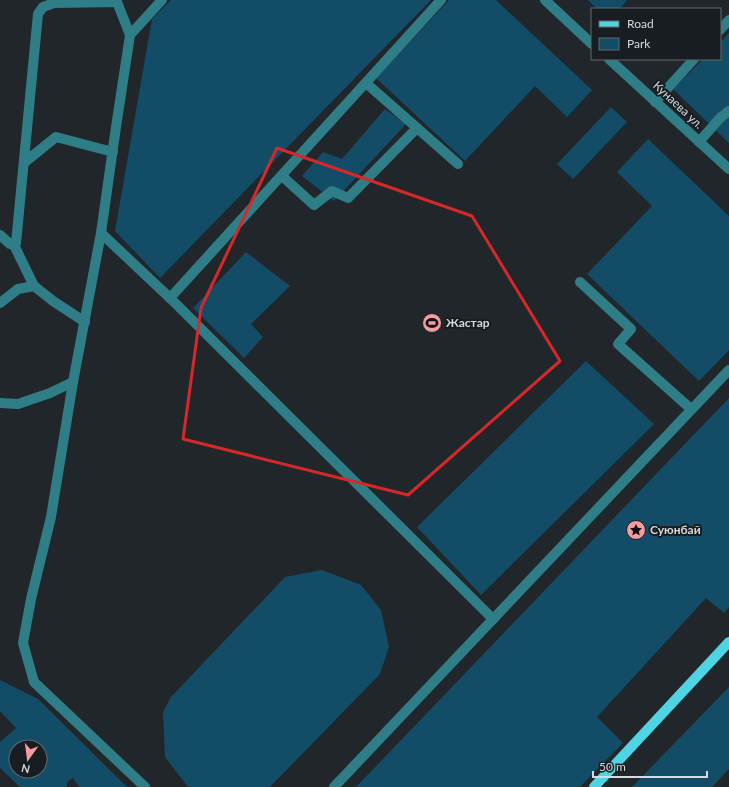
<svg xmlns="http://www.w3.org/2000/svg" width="729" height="787" font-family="Lato,sans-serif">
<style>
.green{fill:#134c67;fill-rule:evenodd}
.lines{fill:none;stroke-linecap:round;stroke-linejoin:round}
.minor{stroke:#2f7e87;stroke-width:10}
.major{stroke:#4ed4e3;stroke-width:10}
.marked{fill:none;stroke:#d62828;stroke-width:3;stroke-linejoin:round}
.labels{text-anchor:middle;stroke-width:4;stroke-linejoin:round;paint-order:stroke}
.street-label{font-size:12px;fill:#d6dadc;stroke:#171d20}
.poi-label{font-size:12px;font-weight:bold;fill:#d6dadc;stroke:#171d20;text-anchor:start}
</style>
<rect width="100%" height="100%" fill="#20262a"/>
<!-- green -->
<g class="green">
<polygon points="171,0 431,0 160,278 115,231 152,19"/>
<polygon points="449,0 496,0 592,90 567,117 535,86 465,161 376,78"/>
<polygon points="588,0 627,0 620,9 597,9"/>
<polygon points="729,33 729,143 673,89 703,59 720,59 720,42"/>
<polygon points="611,107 627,122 573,179 557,164"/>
<polygon points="385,109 406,124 334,201 302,176 323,152 342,159"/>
<polygon points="648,139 729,216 729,350 699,381 587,274 652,206 617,172"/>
<polygon points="246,252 290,286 251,324 263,337 244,358 193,308"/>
<polygon points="586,361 654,424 481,595 417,527"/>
<polygon points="729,398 729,607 724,613 706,598 597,717 623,743 580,787 356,787"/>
<polygon points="322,570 361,585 381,610 389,647 380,674 270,787 188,787 165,757 163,712 171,697 285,577"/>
<path d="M0,680L38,699L127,787H79L73,778L67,782V787H20L0,768V742L16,728L0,711ZM16,747H40V771H16Z"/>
<polygon points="729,687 729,769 712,787 632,787"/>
</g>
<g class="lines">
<!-- minor -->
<g class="minor">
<polyline points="441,0 170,298 493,619"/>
<polyline points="545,0 592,44"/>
<polyline points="720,30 729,20"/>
<polyline points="130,35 162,0"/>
<polyline points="609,59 729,169"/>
<polyline points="366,83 458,164"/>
<polyline points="655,102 694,59"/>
<polyline points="699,142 720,118 729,111"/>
<polyline points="25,162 56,137 113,152"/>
<polyline points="282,176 314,205 332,191 348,198 417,128"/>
<polyline points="101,233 170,298"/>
<polyline points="0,235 10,244 14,245 16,243 38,14 43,7 54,3 117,2 130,35 116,127 101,233 73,382 51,517 31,599 23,643 34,682 145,787"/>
<polyline points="14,245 34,286"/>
<polyline points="580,282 631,329 618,344 691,409"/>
<polyline points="0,303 18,289 34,286 53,301 85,322"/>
<polyline points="0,403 18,404 50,393 73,382"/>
<polyline points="334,787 729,370"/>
</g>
<!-- major -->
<polyline class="major" points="594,787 729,642"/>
</g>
<!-- marked area -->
<path class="marked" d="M277,148L472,216L560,361L408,495L183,439L201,308Z"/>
<!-- icons -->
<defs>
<symbol id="stadium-disc" viewBox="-11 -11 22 22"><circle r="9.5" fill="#f59b9e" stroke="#171d20"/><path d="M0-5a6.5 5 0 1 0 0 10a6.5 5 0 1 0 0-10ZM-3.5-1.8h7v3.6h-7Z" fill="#111"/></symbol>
<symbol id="sight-disc" viewBox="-11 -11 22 22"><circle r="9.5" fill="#f59b9e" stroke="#171d20"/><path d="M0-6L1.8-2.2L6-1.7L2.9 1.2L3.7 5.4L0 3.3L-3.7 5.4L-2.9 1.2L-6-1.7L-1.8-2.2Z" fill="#111"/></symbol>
</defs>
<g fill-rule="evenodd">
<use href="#stadium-disc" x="421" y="312" width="22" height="22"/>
<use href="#sight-disc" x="625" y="519" width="22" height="22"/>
</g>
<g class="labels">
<!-- street labels -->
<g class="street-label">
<text transform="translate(678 105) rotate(43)" y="4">Кунаева ул.</text>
</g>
<!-- poi labels -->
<g class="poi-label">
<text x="446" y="327">Жастар</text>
<text x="650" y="534">Суюнбай</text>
</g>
</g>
<!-- legend -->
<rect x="591" y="8" width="130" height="52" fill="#171d20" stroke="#63696b"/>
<rect x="599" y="21" width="20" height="6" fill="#4ed4e3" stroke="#63696b"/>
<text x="627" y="28" font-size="12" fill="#d6dadc">Road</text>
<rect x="599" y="38" width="20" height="12" fill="#134c67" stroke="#63696b"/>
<text x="627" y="48" font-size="12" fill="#d6dadc">Park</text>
<!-- north arrow -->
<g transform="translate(28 759) rotate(194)"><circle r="19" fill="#171d20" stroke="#63696b"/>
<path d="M0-3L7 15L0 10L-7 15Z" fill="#f59b9e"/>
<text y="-6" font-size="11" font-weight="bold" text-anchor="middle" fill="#d6dadc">N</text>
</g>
<!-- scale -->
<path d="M593 771v6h114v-6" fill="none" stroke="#d6dadc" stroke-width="2"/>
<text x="599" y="771" font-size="12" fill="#d6dadc" stroke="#171d20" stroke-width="3" paint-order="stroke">50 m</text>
</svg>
